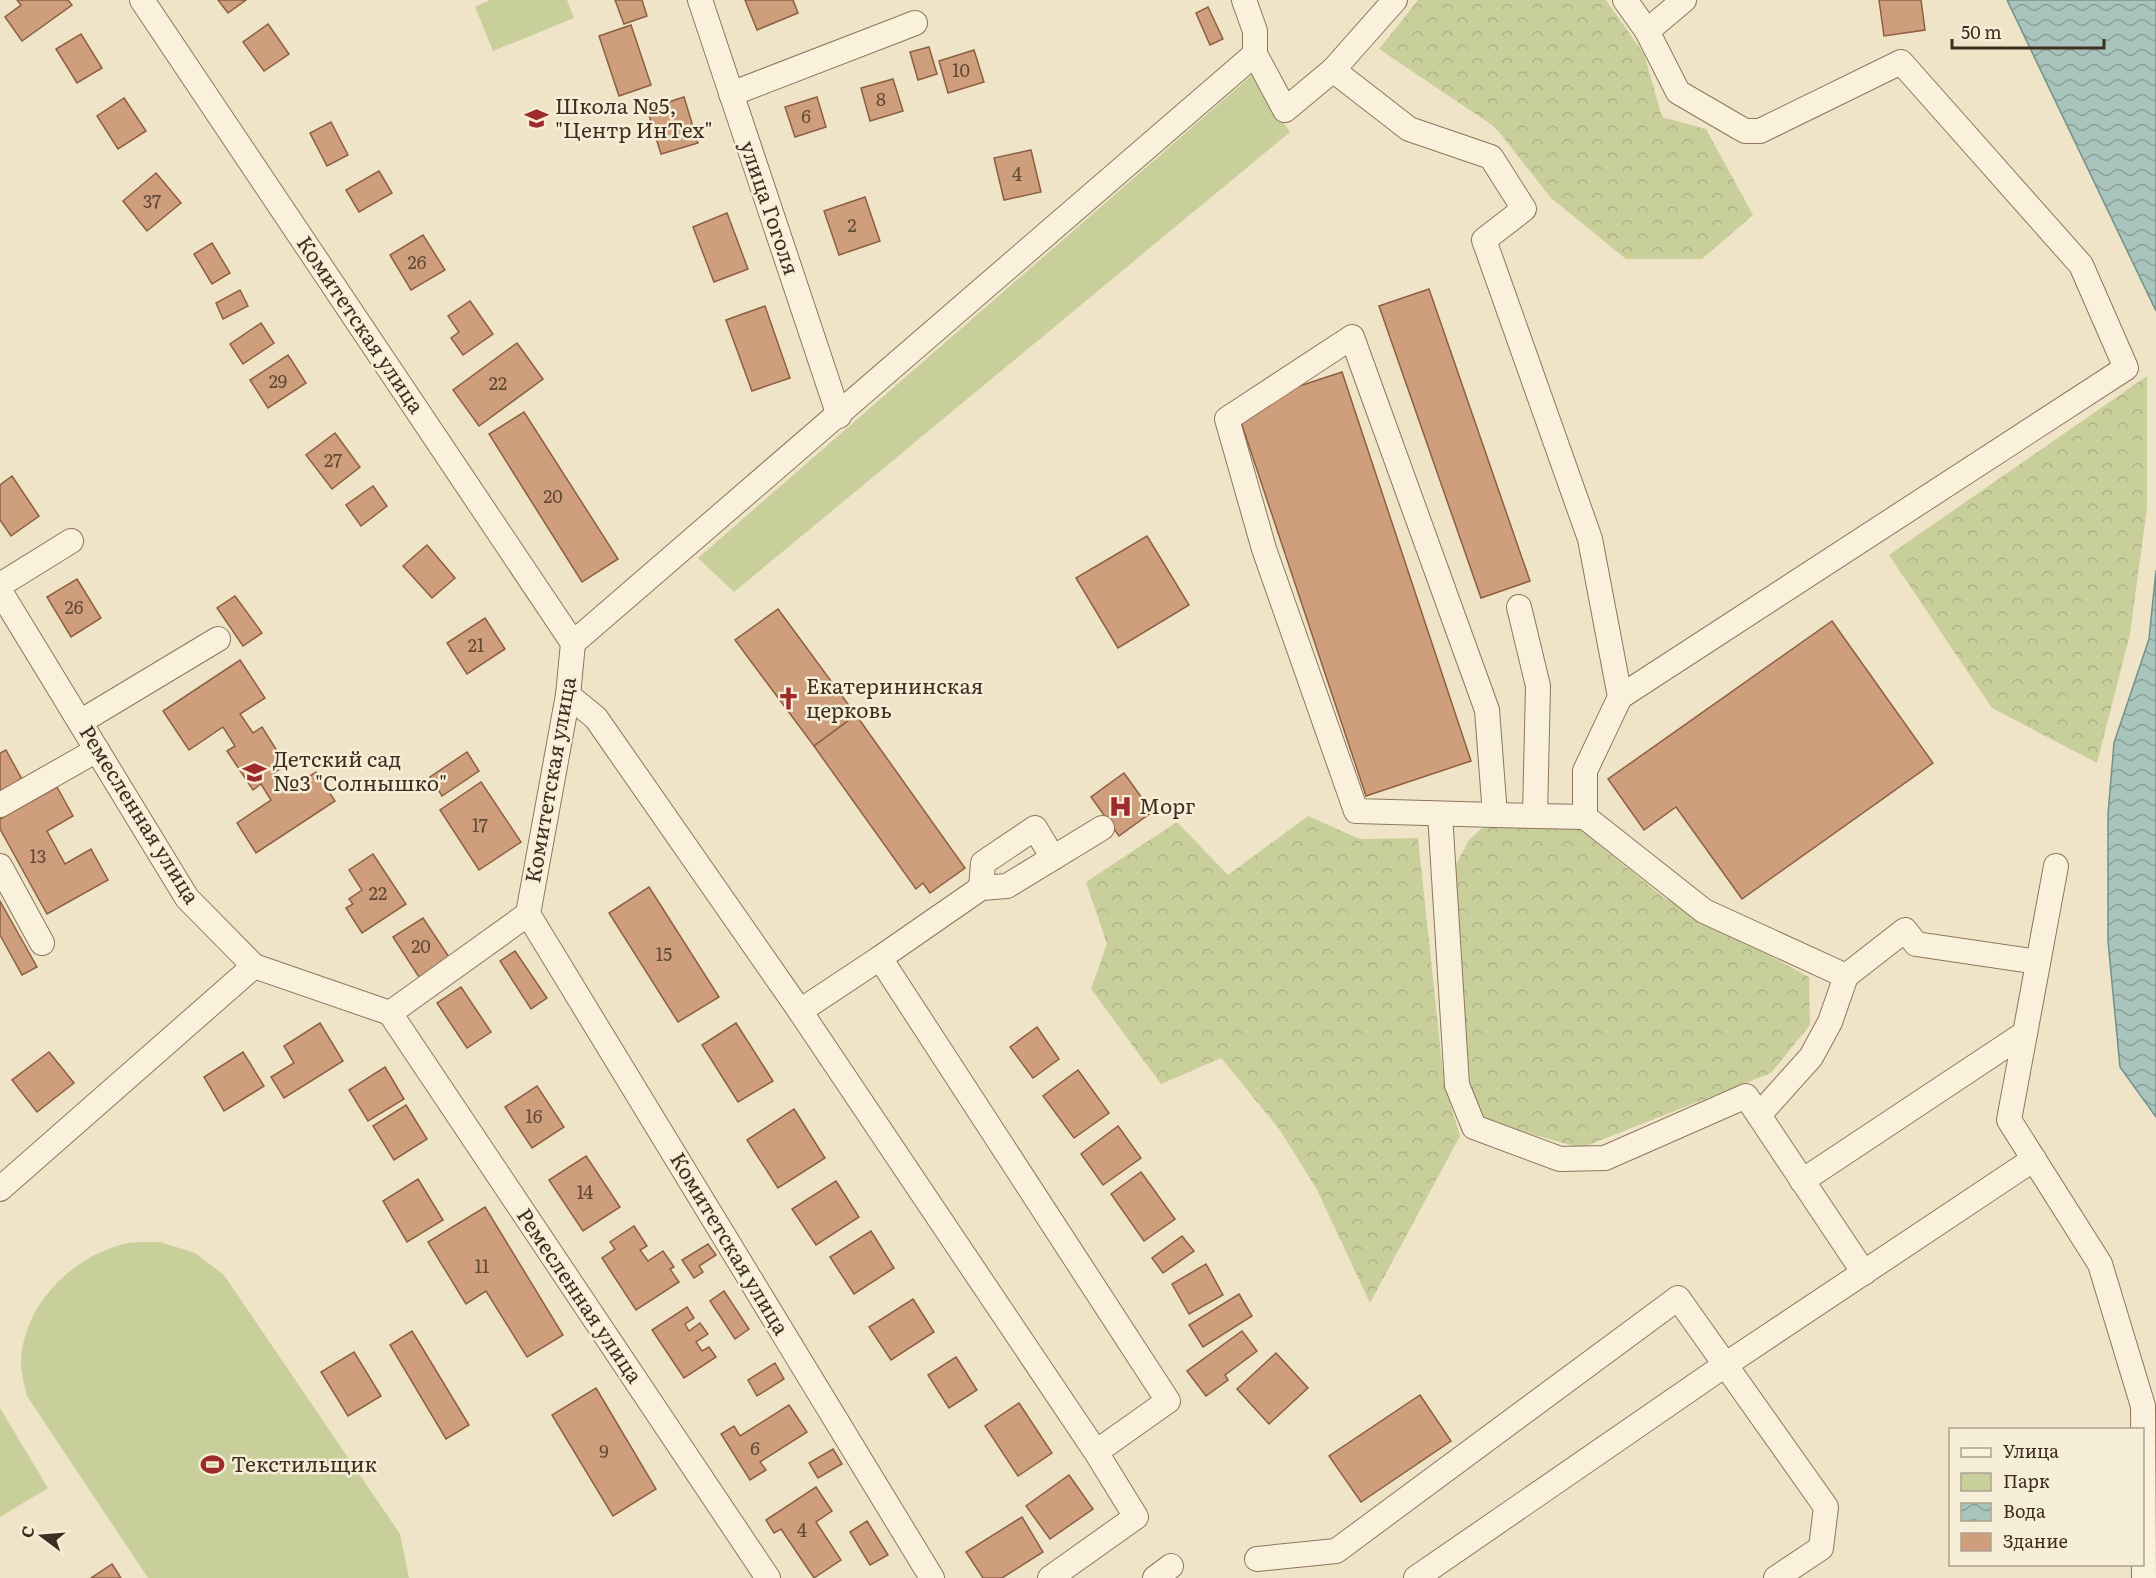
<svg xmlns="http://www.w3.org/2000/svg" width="2156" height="1578" font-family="Literata,serif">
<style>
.forest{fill:url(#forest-crowns)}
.park{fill:#c9cf9b}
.water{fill:url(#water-waves);stroke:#6f938a;stroke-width:1.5}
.building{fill:#cf9f7d;stroke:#8d5f41;stroke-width:1.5}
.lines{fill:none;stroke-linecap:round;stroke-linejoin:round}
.minor-casing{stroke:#8d765c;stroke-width:26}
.minor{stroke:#faf1dc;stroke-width:24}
.labels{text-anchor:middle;stroke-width:5;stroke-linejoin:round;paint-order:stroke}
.number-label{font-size:18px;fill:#624a37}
.poi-label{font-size:21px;fill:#3d2e20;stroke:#f7eed8;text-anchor:start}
.street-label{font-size:21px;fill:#3d2e20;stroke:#f7eed8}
</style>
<defs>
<pattern id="forest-crowns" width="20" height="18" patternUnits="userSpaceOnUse" patternTransform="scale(1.5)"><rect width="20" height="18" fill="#c9cf9b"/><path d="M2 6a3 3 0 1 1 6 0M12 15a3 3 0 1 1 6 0" fill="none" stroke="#aeb285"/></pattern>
<pattern id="water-waves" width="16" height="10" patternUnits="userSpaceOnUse" patternTransform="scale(1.5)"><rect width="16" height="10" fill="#a9c4bc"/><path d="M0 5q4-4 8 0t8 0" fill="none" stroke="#8ba098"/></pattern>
</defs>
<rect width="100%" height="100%" fill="#f0e4c8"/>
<!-- forest -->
<g class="forest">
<polygon points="1418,0 1606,0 1644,54 1662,117 1706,129 1753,215 1702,259 1626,259 1551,198 1495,127 1379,49"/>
<polygon points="2147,376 2147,508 2130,634 2097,763 1992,708 1889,555"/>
<polygon points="1308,816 1360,839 1418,838 1444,1082 1460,1136 1370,1303 1317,1190 1280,1130 1221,1058 1161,1084 1091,989 1107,944 1086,882 1177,822 1228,875"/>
<polygon points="1577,827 1663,897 1809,977 1810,1025 1771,1073 1581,1148 1485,1121 1468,1091 1454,868 1469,840 1482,828"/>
</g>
<!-- park -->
<g class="park">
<polygon points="490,0 567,0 574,18 493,51 475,7"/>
<polygon points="1252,75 1290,132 734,592 698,558"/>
<path d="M160,1242L195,1253L224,1275L400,1534L409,1578H148L27,1396C25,1386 21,1375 21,1365C21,1308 70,1257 124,1244C135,1241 149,1243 160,1242Z"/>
<polygon points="0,1408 48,1488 0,1517"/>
</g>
<!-- water -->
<g class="water">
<polygon points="2007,0 2156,0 2156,311"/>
<polygon points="2156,570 2156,1117 2120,1067 2108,941 2108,814 2114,743 2149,639"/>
</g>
<!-- building -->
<g class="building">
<polygon points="17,0 68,0 72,5 22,41 5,17 21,5"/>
<polygon points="218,0 246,0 228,13"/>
<polygon points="615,0 642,0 647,16 624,24"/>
<polygon points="745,0 793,0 798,13 757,30"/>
<polygon points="1879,0 1921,0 1925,30 1884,36"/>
<polygon points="1208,7 1223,39 1210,45 1196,13"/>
<polygon points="268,24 289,54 264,71 243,42"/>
<polygon points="631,25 651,85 619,96 599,36"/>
<polygon points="81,34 102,68 77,83 56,49"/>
<polygon points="929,47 937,74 918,80 910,52"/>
<polygon points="974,50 984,82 948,93 939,61"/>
<polygon points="893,79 903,111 870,121 861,88"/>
<polygon points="684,97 698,143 661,154 647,109"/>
<polygon points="817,97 826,127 795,137 785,107"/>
<polygon points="124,98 146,131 118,149 97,116"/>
<polygon points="331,122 348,155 327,166 310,133"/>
<polygon points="1031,150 1041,192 1004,200 994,158"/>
<polygon points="379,171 392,193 359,212 346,190"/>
<polygon points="156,173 181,203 147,231 123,201"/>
<polygon points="865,197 880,241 839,255 824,211"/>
<polygon points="727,213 748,269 714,282 693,227"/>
<polygon points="423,235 445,270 411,290 390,255"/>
<polygon points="212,243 230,273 212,284 194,254"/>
<polygon points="1429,289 1530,581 1481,598 1379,306"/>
<polygon points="240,290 248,306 223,319 216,303"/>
<polygon points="470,301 493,334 463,355 451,338 459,332 448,316"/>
<polygon points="765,306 790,378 752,391 726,320"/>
<polygon points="261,323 274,343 243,364 230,344"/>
<polygon points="517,343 543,379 479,426 453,390"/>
<polygon points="288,355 306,383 268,408 250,380"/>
<polygon points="1342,372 1471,761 1366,796 1236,407"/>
<polygon points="524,412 618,559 582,582 489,434"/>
<polygon points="335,433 360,467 332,489 306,455"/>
<polygon points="12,476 39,516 11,536 0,520 0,485"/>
<polygon points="373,486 387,506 361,526 346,505"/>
<polygon points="1147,536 1189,605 1118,648 1076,578"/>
<polygon points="427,545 455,578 432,598 403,566"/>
<polygon points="77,579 101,618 71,637 47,597"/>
<polygon points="235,596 262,633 243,646 217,608"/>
<polygon points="778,609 856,715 814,746 735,640"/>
<polygon points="485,618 505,649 467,674 447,643"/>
<polygon points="1832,621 1933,763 1742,899 1676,807 1644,830 1608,779"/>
<polygon points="240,660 265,698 240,714 253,733 262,727 286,765 274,773 287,791 316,772 335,801 256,853 237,823 271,800 261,784 253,790 227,751 235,746 223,727 189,750 163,711"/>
<polygon points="856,715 965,868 930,893 923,883 916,889 814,746"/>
<polygon points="6,750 24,783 0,797 0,753"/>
<polygon points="467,752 479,771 442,796 430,777"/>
<polygon points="1124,773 1152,812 1119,836 1091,797"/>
<polygon points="481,782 521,842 479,870 440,810"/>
<polygon points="57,787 73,816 47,831 65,864 91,849 108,880 47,914 0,829 0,819"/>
<polygon points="373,854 406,904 362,933 346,908 353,904 349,899 362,890 349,870"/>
<polygon points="649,887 719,997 678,1022 609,913"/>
<polygon points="0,901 37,967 22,975 0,935"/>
<polygon points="423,918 449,957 419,977 393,937"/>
<polygon points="515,951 547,998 531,1009 500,961"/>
<polygon points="461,987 491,1032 467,1048 437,1003"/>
<polygon points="320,1023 343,1061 284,1098 271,1077 294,1063 284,1046"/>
<polygon points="736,1023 773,1081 738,1102 702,1045"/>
<polygon points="1037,1027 1059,1059 1033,1078 1010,1047"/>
<polygon points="49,1052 74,1083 37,1112 12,1080"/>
<polygon points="243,1052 264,1086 224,1111 204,1077"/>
<polygon points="385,1067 404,1099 368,1121 349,1090"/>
<polygon points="1078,1070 1109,1113 1074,1138 1043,1096"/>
<polygon points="537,1086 564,1127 532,1148 505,1107"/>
<polygon points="406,1105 427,1139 394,1160 373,1126"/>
<polygon points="794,1109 825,1158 778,1188 747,1140"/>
<polygon points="1118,1126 1141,1158 1103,1185 1081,1154"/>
<polygon points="586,1156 620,1207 583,1231 549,1180"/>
<polygon points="1141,1172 1175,1219 1144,1241 1111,1194"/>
<polygon points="418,1179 443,1220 407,1242 383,1201"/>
<polygon points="836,1181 859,1217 816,1245 792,1209"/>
<polygon points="485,1207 563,1335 527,1357 486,1291 466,1304 428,1242"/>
<polygon points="634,1226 647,1246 640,1250 648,1261 663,1251 674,1267 670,1269 679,1282 636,1310 602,1258 615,1249 610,1242"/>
<polygon points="871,1231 894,1268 854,1294 830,1257"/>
<polygon points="1182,1236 1194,1251 1163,1273 1152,1258"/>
<polygon points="708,1244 716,1255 699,1266 703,1272 694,1278 682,1260"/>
<polygon points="1206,1264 1223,1295 1189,1314 1172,1284"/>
<polygon points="724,1291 749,1329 735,1339 710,1301"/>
<polygon points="1239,1294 1252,1316 1203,1347 1189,1325"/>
<polygon points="913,1299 934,1332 891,1360 869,1327"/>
<polygon points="687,1307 694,1318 685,1324 689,1331 700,1323 708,1334 696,1342 702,1351 709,1347 716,1357 684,1378 652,1330"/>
<polygon points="412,1331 469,1425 446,1439 390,1345"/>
<polygon points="1242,1331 1257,1351 1225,1375 1228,1380 1206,1396 1187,1371"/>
<polygon points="354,1352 381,1396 348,1416 321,1372"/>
<polygon points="1276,1353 1308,1388 1269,1424 1237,1389"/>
<polygon points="956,1357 977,1390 949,1408 928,1375"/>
<polygon points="775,1363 784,1379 757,1396 748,1380"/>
<polygon points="596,1388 656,1489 613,1516 552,1415"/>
<polygon points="1420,1395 1451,1441 1361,1502 1329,1456"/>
<polygon points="1019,1403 1052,1453 1018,1476 985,1426"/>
<polygon points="789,1405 807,1432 760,1462 766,1470 750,1480 721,1434 734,1426 740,1436"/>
<polygon points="833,1449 842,1464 818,1478 809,1463"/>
<polygon points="1069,1475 1093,1509 1050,1539 1026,1506"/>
<polygon points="816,1487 832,1511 816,1522 841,1560 814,1578 781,1529 774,1533 766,1520"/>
<polygon points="1022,1517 1043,1552 1002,1578 983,1578 966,1552"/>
<polygon points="867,1521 888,1555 870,1565 850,1532"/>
<polygon points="112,1564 121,1578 91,1578"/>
</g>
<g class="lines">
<defs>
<g id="minor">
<polyline points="142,0 573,643 568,695 528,914 932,1578"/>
<polyline points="700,0 839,416"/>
<polyline points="1625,0 1647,31"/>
<polyline points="1255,54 1285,110 1333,70 1409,129 1491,157 1524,209 1484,240 1590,539 1620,697 1585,771 1585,817"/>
<polyline points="1333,70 1395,0"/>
<polyline points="731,94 915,23"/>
<polygon points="1352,337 1487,710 1495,815 1356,811 1264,549 1227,419"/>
<polyline points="0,585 71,541"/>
<polyline points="0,591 187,898 254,966 390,1013 528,914"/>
<polyline points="1519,607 1538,686 1535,815"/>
<polyline points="573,643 1255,54 1255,31 1244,0"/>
<polyline points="568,695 596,718 800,1011"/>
<polyline points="1620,697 2126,368 2081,265 1901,62 1760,131 1745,131 1678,92 1647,31 1684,0"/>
<polyline points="80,722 218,639"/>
<polyline points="0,805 97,750"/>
<polyline points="1440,814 1457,1085 1474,1127 1560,1159 1605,1158 1746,1096 1864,1273"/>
<polyline points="1495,815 1585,817 1704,911 1846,976 1830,1022 1811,1057 1759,1115"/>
<polyline points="0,866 42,943"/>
<polyline points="2056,866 2009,1120 2100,1264 2143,1406 2144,1578"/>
<polyline points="981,888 983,863 1035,828 1053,858"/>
<polyline points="880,958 981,888 1007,886 1102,828"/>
<polyline points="1846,976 1905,930 1916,944 2038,962"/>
<polyline points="390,1013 768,1578"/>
<polyline points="1802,1181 2025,1033"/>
<polyline points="0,1189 254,966"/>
<polyline points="1257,1559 1336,1551 1678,1298 1826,1507 1821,1548 1776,1578"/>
<polyline points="1050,1578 1136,1517 1096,1452 800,1011 880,958 1168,1401 1096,1452"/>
<polyline points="1155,1578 1171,1566"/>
<polyline points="1416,1578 1725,1365 2034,1159"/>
</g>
</defs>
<!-- minor casing -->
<use href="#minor" class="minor-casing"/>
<!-- minor -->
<use href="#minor" class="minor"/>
</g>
<!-- icons -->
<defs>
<symbol id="school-bare" viewBox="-9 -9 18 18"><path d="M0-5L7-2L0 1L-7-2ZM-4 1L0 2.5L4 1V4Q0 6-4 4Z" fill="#9e2a2b" stroke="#f7eed8" stroke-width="2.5" paint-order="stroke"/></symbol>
<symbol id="church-bare" viewBox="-9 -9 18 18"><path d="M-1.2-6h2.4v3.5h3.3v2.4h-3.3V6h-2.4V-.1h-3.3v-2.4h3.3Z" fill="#9e2a2b" stroke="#f7eed8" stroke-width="2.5" paint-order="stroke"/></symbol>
<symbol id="hospital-bare" viewBox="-9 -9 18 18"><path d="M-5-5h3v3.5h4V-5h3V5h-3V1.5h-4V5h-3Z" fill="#9e2a2b" stroke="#f7eed8" stroke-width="2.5" paint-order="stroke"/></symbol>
<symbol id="stadium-bare" viewBox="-9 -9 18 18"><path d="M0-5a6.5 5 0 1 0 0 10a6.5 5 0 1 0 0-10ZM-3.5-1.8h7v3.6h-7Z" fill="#9e2a2b" stroke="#f7eed8" stroke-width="2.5" paint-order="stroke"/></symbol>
</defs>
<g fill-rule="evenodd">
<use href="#school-bare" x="520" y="102" width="33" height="33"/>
<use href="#church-bare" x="772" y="682" width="33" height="33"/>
<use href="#school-bare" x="238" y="756" width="33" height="33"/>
<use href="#hospital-bare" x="1104" y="790" width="33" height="33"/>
<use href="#stadium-bare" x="196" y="1448" width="33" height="33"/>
</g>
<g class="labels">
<!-- number labels -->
<g class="number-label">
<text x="961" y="77">10</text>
<text x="881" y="106">8</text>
<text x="806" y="123">6</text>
<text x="1017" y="181">4</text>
<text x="152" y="208">37</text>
<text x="852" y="232">2</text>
<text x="417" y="269">26</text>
<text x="278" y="388">29</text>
<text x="498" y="390">22</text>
<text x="333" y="467">27</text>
<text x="553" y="503">20</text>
<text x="74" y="614">26</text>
<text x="476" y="652">21</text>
<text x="480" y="832">17</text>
<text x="38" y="863">13</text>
<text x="378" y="900">22</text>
<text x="421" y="953">20</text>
<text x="664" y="961">15</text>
<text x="534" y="1123">16</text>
<text x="585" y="1199">14</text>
<text x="482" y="1273">11</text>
<text x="755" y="1455">6</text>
<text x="604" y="1458">9</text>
<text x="802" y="1537">4</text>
</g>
<!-- poi labels -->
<g class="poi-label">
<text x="555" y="114">Школа №5,<tspan x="555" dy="24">"Центр ИнТех"</tspan></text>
<text x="806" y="694">Екатерининская<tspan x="806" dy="24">церковь</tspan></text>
<text x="273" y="767">Детский сад<tspan x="273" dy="24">№3 "Солнышко"</tspan></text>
<text x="1139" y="814">Морг</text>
<text x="231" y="1472">Текстильщик</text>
</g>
<!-- street labels -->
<g class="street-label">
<text transform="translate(769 208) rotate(71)" y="7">улица Гоголя</text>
<text transform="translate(360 325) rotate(56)" y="7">Комитетская улица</text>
<text transform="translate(551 780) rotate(-80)" y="7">Комитетская улица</text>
<text transform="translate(139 815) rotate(58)" y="7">Ремесленная улица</text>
<text transform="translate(729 1244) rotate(59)" y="7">Комитетская улица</text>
<text transform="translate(579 1296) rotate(56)" y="7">Ремесленная улица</text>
</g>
</g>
<!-- legend -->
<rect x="1949" y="1428" width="195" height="138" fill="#f7eed8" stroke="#ada18e" stroke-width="1.5"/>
<rect x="1961" y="1448" width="30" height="9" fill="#faf1dc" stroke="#ada18e" stroke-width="1.5"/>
<text x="2003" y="1458" font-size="18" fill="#3d2e20">Улица</text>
<rect x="1961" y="1473" width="30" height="18" fill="#c9cf9b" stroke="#ada18e" stroke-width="1.5"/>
<text x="2003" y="1488" font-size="18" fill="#3d2e20">Парк</text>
<rect x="1961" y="1503" width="30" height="18" fill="url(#water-waves)" stroke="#ada18e" stroke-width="1.5"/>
<text x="2003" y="1518" font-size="18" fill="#3d2e20">Вода</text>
<rect x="1961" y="1533" width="30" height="18" fill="#cf9f7d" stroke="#ada18e" stroke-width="1.5"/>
<text x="2003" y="1548" font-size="18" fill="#3d2e20">Здание</text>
<!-- north arrow -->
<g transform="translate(42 1536) rotate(286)" stroke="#f7eed8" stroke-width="4.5" paint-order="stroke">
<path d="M0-4.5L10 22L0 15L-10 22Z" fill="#3d2e20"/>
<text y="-9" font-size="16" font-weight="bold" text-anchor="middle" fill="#3d2e20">С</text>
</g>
<!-- scale -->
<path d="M1952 39v9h152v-9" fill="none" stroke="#3d2e20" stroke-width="3"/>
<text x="1961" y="39" font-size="18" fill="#3d2e20" stroke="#f7eed8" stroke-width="4.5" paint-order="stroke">50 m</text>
</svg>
